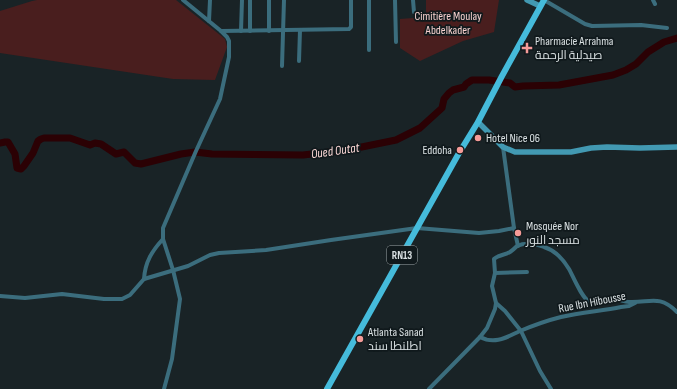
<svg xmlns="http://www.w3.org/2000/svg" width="677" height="389" font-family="'Sofia Sans Condensed',Cairo,sans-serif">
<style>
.green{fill:#491e1e}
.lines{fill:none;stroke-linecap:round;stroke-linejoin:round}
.river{stroke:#2b0104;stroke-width:7}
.street{stroke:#3b6d7d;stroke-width:4}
.secondary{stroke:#4299b2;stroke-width:5.5}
.primary{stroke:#45bbdb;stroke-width:6}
.poi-dot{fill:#f59b98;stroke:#10191c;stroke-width:1.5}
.labels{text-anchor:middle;stroke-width:3.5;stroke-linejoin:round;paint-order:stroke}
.shield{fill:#10191c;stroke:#9da5a7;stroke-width:1}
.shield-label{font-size:11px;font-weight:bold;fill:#dae1e3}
.park-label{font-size:12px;fill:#f5d0ce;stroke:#10191c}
.poi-label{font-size:12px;fill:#dae1e3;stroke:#10191c;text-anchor:start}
.street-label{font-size:12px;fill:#dae1e3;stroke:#10191c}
.water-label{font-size:13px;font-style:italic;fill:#fedad8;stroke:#10191c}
</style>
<rect width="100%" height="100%" fill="#192326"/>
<!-- green -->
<g class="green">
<polygon points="37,0 176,0 225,39 227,47 215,80 173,79 0,53 0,11 32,1"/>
<polygon points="426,0 499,0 494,32 463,41 420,61 400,48 400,19 426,17"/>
</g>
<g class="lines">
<!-- river -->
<polyline class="river" points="0,143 5,142 8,142 15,154 17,168 21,169 24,166 33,153 38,141 41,139 44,138 70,138 90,145 95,143 101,144 116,154 124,152 135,163 141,164 181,154 195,152 212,154 303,155 347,150 396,140 420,128 442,108 444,99 449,93 453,90 464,87 466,84 472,80 489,80 510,83 515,87 523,86 559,85 613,75 626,70 636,64 648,52 664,42 677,38"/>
<!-- street -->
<g class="street">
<polyline points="250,0 250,31"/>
<polyline points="369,0 369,50"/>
<polyline points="395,0 396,42"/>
<polyline points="413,0 414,12"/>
<polyline points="544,0 585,24 592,26 641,25 667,28"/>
<polyline points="653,0 655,4"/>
<polyline points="209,21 210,0"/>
<polyline points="221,31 349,29 351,27 351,0"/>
<polyline points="241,31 242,0"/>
<polyline points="269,31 269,0"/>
<polyline points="299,61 300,30"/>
<polyline points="282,66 284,0"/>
<polyline points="503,147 514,228 518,246"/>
<polyline points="163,239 173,270 180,299 172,359 164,389"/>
<polyline points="495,273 527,272"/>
<path d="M144,279C145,262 152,251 163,239V228L196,151L220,99L229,57V41L227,37L221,31L183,0"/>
<polyline points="0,296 25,298 62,294 104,299 122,299 130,295 144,279 188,266 210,255 219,253 266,250 331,240 417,228 479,233 499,231 514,228"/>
<polyline points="496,303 505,311 521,331 540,371 551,389"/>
<path d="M480,337C495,345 507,337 520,331C532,326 549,320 561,317C581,312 602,311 621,307L629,306L635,303"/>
<path d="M429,389L480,337L487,328L495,309L496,303L492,286L495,273L494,259C498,255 505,255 510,252C513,250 515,248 517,246C526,242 536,244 544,247C554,250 563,259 569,269C573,276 582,299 590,302C596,303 604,300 611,299C617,298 623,302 629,302C650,303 659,294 677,312"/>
</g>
<!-- secondary -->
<g class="secondary">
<polyline points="527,0 540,6"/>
<polyline points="478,122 503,147 515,152 571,152 591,148 607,147 640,148 677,147"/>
</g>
<!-- primary -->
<polyline class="primary" points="327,389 459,153 478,122 502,76 544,0"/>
</g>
<!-- markers -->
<g class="poi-dot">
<path d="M525 42h4v4h4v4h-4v4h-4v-4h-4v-4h4z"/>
<circle cx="478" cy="138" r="4"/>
<circle cx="460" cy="150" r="4"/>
<circle cx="518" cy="233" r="4"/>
<circle cx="360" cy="339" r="4"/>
</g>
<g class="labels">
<!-- shield labels -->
<rect class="shield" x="387" y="246" width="30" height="18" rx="3"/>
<g class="shield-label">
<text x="402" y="259">RN13</text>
</g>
<!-- park labels -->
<g class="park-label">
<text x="448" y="20">Cimitière Moulay<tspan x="448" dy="14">Abdelkader</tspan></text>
</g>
<!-- poi labels -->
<g class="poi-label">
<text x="535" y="45">Pharmacie Arrahma<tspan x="535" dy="14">صيدلية الرحمة</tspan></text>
<text x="486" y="142">Hotel Nice 06</text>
<text x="452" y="154" text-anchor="end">Eddoha</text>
<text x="526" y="230">Mosquée Nor<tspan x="526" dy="14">مسجد النور</tspan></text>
<text x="368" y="336">Atlanta Sanad<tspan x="368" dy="14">اطلنطا سند</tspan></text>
</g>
<!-- street labels -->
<g class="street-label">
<text transform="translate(592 302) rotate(-11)" y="4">Rue Ibn Hibousse</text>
</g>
<!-- water labels -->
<g class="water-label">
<text transform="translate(335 150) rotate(-8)" y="5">Oued Outat</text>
</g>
</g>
</svg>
